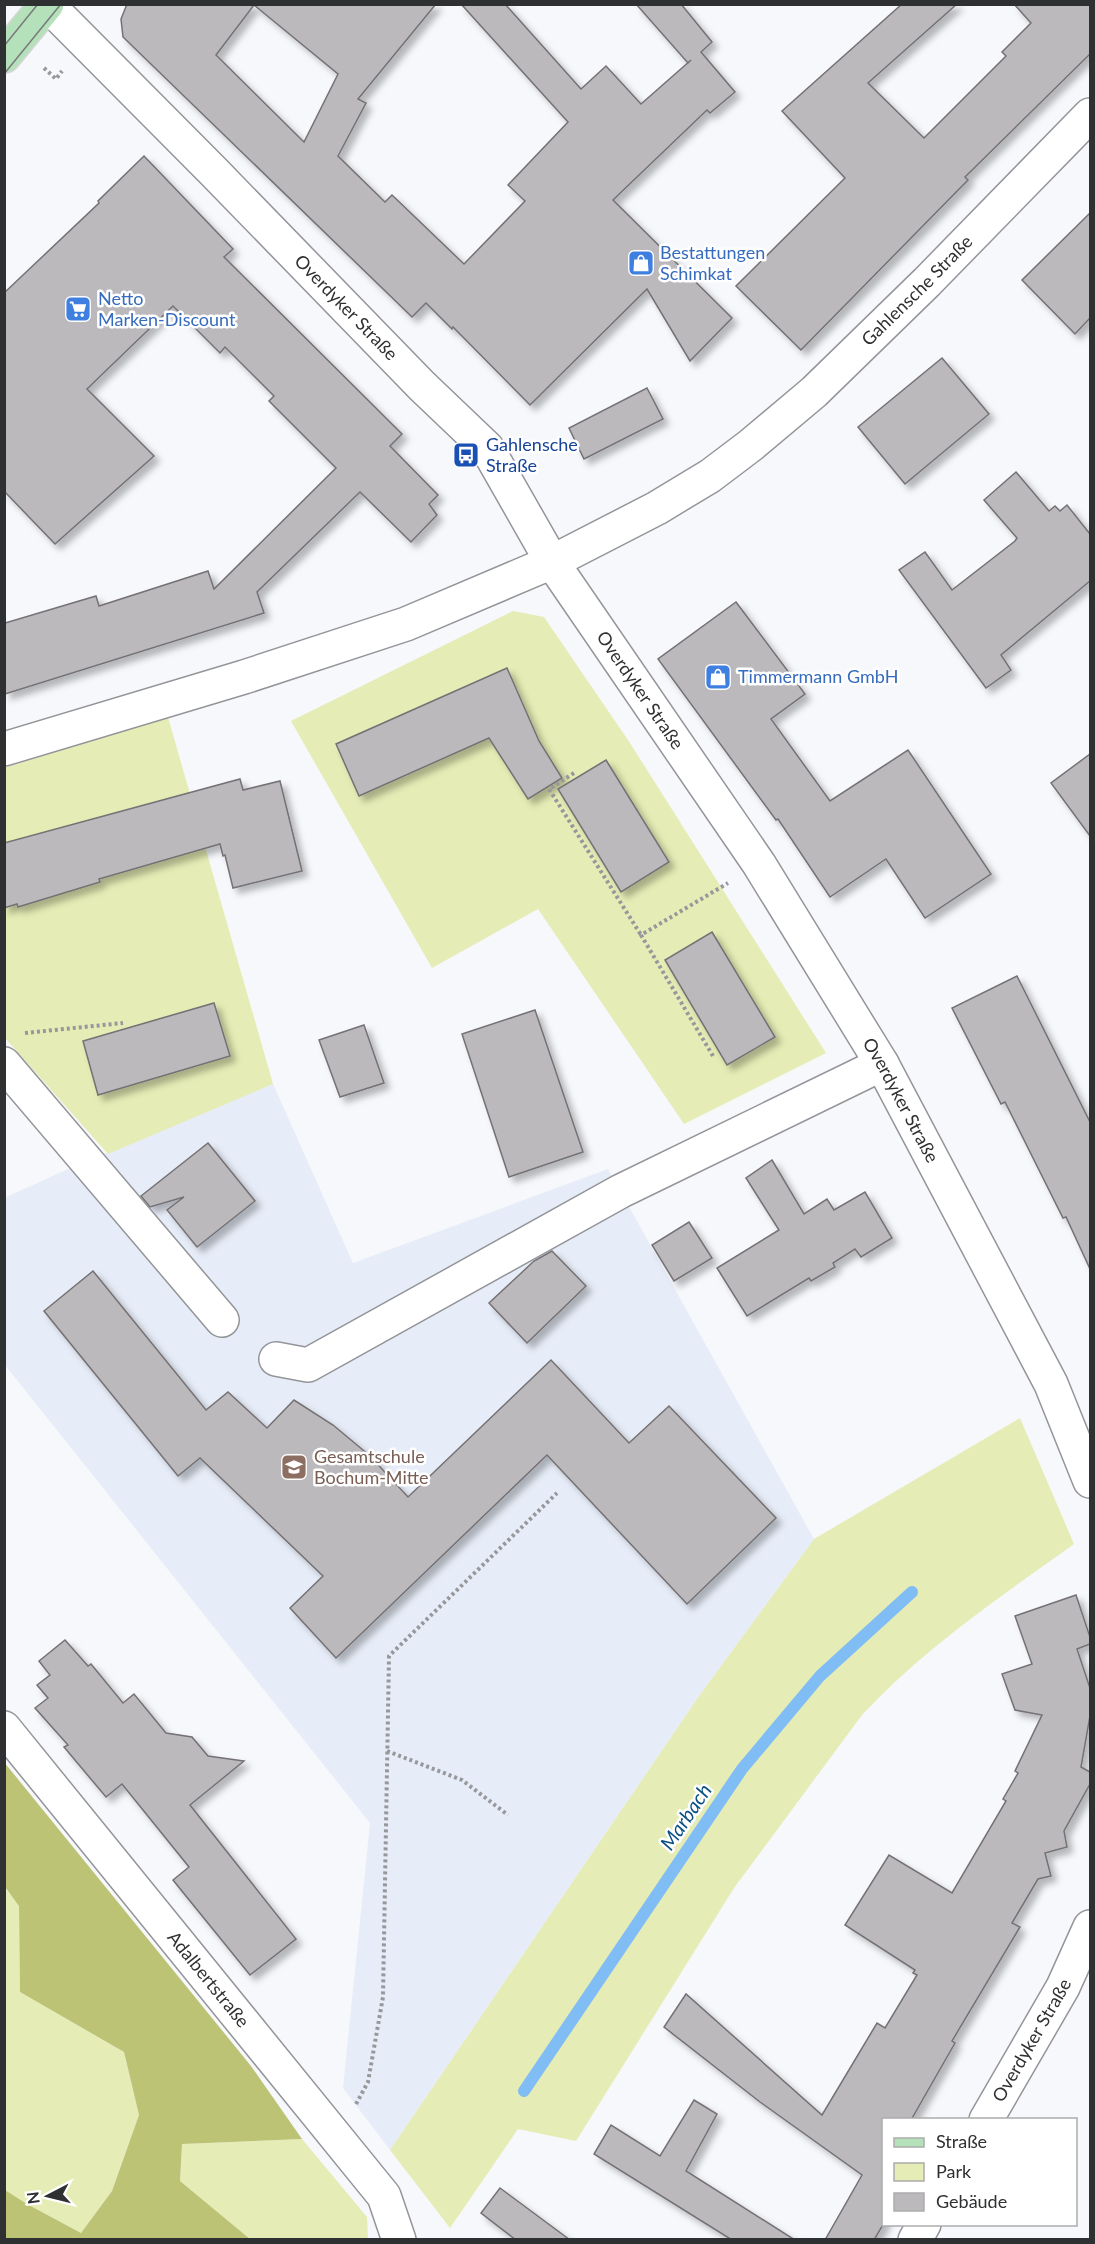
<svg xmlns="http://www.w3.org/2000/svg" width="1095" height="2244" font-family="Lato,sans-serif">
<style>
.built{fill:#e7edf8}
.green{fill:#e6ecb5}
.forest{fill:#bcc375}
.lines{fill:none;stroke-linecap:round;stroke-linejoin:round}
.stream{stroke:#80bdf5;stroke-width:12}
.building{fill:#bcb9bc;stroke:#747174;stroke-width:1.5;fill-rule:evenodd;filter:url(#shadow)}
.minor-casing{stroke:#949599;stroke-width:36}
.major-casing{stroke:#d5d6d6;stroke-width:36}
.path{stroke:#96989b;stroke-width:4;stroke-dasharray:3 3;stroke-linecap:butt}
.minor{stroke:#fff;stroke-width:33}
.major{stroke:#b5e1ba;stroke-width:33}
.tram{stroke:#797a7d;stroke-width:1.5}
.labels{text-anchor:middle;stroke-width:5;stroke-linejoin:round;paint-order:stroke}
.shop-label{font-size:18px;fill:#366cbe;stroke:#fff;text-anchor:start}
.street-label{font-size:18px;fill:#2f3032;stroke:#fff}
.transit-label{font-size:18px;fill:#164399;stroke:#fff;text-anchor:start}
.education-label{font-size:18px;fill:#785e54;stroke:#fff;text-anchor:start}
.water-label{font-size:20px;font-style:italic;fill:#0a5083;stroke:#fff}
</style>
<defs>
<filter id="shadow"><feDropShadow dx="5.5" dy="5.5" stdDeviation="3" flood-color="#0004"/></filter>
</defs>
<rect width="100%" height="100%" fill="#f6f8fc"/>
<!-- built -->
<polygon class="built" points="273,1084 353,1263 608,1169 814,1539 699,1696 390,2150 343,2088 370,1823 5,1365 4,1198 86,1161"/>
<!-- green -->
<g class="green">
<polygon points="513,611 544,617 630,743 826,1053 684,1124 538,909 432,968 291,721"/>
<polygon points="168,717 273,1084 108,1154 5,1038 4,768"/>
<path d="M1020,1418L1074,1544C1000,1597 924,1648 862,1715L734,1888L576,2141L518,2129L450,2228L390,2150L699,1696L814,1539Z"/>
<polygon points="4,1887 19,1905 20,1992 124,2052 139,2115 112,2191 81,2233 27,2204 5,2190"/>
<polygon points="302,2139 367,2217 368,2239 250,2239 180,2181 182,2144"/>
</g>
<!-- forest -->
<polygon class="forest" points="4,1762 251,2066 302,2139 182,2144 180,2181 250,2239 5,2239 5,2190 27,2204 81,2233 112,2191 139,2115 124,2052 20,1992 19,1906 5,1887"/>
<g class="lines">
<!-- stream -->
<polyline class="stream" points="524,2091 742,1769 820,1676 912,1592"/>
</g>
<!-- building -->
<g class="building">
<path d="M127,4H436L358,99L366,103L338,156L385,202L392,195L464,264L525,201L508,185L568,122L461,4H505L581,89L606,66L641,104L691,60L688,63L636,4H681L712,42L701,52L735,92L710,113L707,110L613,200L732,318L690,361L647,289L530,405L453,327L452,329L426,303L412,317L123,37L121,19ZM254,5L338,74L304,142L216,55Z"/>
<polygon points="902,4 957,4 868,83 924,138 1006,56 1002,52 1031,23 1014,4 1090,4 1090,54 965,177 968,180 801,350 736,286 845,178 782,111"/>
<polygon points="144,156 233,249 224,257 402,434 390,446 438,495 429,504 437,515 411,542 360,492 257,592 264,613 5,694 5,623 96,596 99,606 208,571 214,589 336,468 269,401 274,396 225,347 220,353 173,306 87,389 154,456 55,544 4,491 4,293 99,203 98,201"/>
<polygon points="1090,213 1090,318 1075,334 1022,280"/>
<polygon points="942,358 989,414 905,484 858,427"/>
<polygon points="647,388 663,419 584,459 569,428"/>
<polygon points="1016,472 1049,511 1055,506 1060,511 1067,505 1090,534 1090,581 1001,655 1011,670 986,688 899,570 925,552 952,590 1015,541 1017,538 984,500"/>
<polygon points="736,602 805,694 771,719 830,801 908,750 991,874 925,918 886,859 830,897 778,819 776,820 658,659"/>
<polygon points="507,668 539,741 562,778 528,799 489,738 359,796 336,744"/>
<polygon points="1090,754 1090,836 1051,783"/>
<polygon points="606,760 669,862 621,892 558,789"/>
<polygon points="240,779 243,790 280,781 302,871 233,888 225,855 223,856 220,844 99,879 100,882 18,907 17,904 4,908 4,843"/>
<polygon points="712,932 775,1037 727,1065 665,960"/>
<polygon points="1017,976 1090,1122 1090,1269 1066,1217 1063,1218 1005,1102 1001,1104 952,1008"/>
<polygon points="214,1003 230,1056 98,1095 83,1041"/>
<polygon points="535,1010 583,1152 509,1177 462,1034"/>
<polygon points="364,1025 384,1083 340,1097 319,1040"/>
<polygon points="208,1143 255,1201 197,1247 167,1210 184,1197 150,1207 141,1196"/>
<polygon points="772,1160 804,1214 827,1199 834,1210 865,1192 892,1238 861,1257 855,1249 833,1263 835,1267 811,1281 809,1278 747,1316 717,1268 779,1230 746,1178"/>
<polygon points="689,1222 712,1258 674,1281 652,1245"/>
<polygon points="552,1251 586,1286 527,1343 489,1303 534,1261"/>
<polygon points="93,1271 206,1410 228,1392 267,1428 294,1400 333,1425 369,1455 408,1497 551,1360 629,1443 669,1406 776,1518 687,1604 547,1455 336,1658 290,1608 323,1576 200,1458 178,1476 44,1311"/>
<polygon points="1076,1595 1090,1637 1090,1644 1077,1649 1090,1688 1090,1716 1081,1767 1090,1772 1090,1784 1064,1831 1067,1847 1045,1853 1051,1876 1038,1879 1012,1923 1020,1927 952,2041 955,2043 911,2120 884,2120 884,2223 874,2240 825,2240 862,2175 760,2102 664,2027 686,1994 822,2115 877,2023 885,2028 917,1975 913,1973 915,1970 845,1925 889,1855 952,1893 1006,1801 1003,1799 1018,1773 1015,1771 1042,1715 1015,1710 1002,1674 1032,1664 1015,1616"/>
<polygon points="65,1640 88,1666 91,1664 123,1703 134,1694 166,1733 192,1737 208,1756 244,1761 190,1805 296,1939 250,1975 173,1880 189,1867 122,1784 106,1797 64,1747 68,1745 35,1708 48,1698 37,1685 50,1675 39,1661"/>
<polygon points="694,2100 717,2114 686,2171 795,2240 732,2240 594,2154 611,2125 660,2156"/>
<polygon points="500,2188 570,2240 516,2240 481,2213"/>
</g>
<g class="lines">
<defs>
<g id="minor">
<path id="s1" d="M47,4L214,172L422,386L487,448L552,562L759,864L882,1064L1051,1384L1090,1481"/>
<path id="s2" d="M4,749L244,677L406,624L552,562L657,508L710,476L751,445L814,392L927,282L1090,115"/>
<polyline points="4,1064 222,1320"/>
<polyline points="276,1359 308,1365 621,1191 882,1064"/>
<path id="s3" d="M4,1728L384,2196L399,2240"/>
<path id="s4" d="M986,2120L1063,1987L1090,1927"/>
<polyline points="915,2240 924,2224"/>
</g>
<polyline id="major" points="4,56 47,4"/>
</defs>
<!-- minor casing -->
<use href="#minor" class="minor-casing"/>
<!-- major casing -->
<use href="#major" class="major-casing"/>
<!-- path -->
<g class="path">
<polyline points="44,68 56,79 62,71"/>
<polyline points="574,773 549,789 641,935"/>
<polyline points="25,1033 123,1023"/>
<polyline points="713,1056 641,935 728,883"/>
<polyline points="387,1751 462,1780 508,1815"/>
<polyline points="356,2104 368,2082 383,1997 389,1656 557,1493"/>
</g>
<!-- minor -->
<use href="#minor" class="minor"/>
<!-- major -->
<use href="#major" class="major"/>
<!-- tram -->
<g class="tram">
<polyline points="4,46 38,4"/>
<polyline points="4,74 61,4"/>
</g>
</g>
<!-- icons -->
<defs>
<symbol id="shop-square" viewBox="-11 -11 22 22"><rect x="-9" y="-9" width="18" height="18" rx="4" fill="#3f7fe0" stroke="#fff"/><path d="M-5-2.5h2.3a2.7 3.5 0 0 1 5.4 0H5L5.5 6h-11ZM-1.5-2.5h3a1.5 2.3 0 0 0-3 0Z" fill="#fff"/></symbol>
<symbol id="supermarket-square" viewBox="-11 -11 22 22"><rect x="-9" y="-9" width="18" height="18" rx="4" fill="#3f7fe0" stroke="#fff"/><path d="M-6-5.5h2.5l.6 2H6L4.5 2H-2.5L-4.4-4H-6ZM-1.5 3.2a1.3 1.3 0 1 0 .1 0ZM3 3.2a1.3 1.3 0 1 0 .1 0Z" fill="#fff"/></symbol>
<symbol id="bus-square" viewBox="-11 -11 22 22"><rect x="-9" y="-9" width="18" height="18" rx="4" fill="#1a4fb4" stroke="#fff"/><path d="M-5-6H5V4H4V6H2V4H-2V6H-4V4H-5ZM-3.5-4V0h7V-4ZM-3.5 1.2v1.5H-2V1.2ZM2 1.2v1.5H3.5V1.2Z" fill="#fff"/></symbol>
<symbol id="school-square" viewBox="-11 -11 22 22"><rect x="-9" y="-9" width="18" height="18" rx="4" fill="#8d6e63" stroke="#fff"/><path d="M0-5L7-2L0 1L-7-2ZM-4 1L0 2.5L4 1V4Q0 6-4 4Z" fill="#fff"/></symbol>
</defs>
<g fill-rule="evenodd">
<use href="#shop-square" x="626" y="248" width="30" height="30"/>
<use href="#supermarket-square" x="63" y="294" width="30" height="30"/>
<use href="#bus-square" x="451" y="440" width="30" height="30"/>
<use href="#shop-square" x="703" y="662" width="30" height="30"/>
<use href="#school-square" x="279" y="1452" width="30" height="30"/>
</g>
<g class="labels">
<!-- shop labels -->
<g class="shop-label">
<text x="660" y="259">Bestattungen<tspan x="660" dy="21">Schimkat</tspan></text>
<text x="98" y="305">Netto<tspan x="98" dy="21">Marken-Discount</tspan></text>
<text x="738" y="683">Timmermann GmbH</text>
</g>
<!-- street labels -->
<g class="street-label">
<text dy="6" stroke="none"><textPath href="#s2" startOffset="1038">Gahlensche Straße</textPath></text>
<text dy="6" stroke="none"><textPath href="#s1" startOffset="426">Overdyker Straße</textPath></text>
<text dy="6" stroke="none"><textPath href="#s1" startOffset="912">Overdyker Straße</textPath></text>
<text dy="6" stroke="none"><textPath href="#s1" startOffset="1398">Overdyker Straße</textPath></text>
<text dy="6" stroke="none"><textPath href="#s3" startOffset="324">Adalbertstraße</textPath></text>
<text dy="6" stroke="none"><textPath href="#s4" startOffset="92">Overdyker Straße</textPath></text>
</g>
<!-- transit labels -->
<g class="transit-label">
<text x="486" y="451">Gahlensche<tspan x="486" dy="21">Straße</tspan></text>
</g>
<!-- education labels -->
<g class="education-label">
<text x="314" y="1463">Gesamtschule<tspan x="314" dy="21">Bochum-Mitte</tspan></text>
</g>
<!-- water labels -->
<g class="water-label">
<text transform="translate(686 1817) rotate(-56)" y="7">Marbach</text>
</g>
</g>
<!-- border -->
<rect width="1095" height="2244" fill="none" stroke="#2f3032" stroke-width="12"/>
<!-- legend -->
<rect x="882" y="2118" width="195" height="108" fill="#ffffff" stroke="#acacad" stroke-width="1.5"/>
<rect x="894" y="2138" width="30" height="9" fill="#b5e1ba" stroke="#acacad" stroke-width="1.5"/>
<text x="936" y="2148" font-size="18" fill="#2f3032">Straße</text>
<rect x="894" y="2163" width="30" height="18" fill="#e6ecb5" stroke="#acacad" stroke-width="1.5"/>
<text x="936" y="2178" font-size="18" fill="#2f3032">Park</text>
<rect x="894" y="2193" width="30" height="18" fill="#bcb9bc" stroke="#acacad" stroke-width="1.5"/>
<text x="936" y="2208" font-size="18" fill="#2f3032">Gebäude</text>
<!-- north arrow -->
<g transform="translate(48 2196) rotate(263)" stroke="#ffffff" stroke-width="4.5" paint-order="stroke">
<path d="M0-4.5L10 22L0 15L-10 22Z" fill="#2f3032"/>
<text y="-9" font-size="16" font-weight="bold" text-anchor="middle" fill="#2f3032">N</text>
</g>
</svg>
